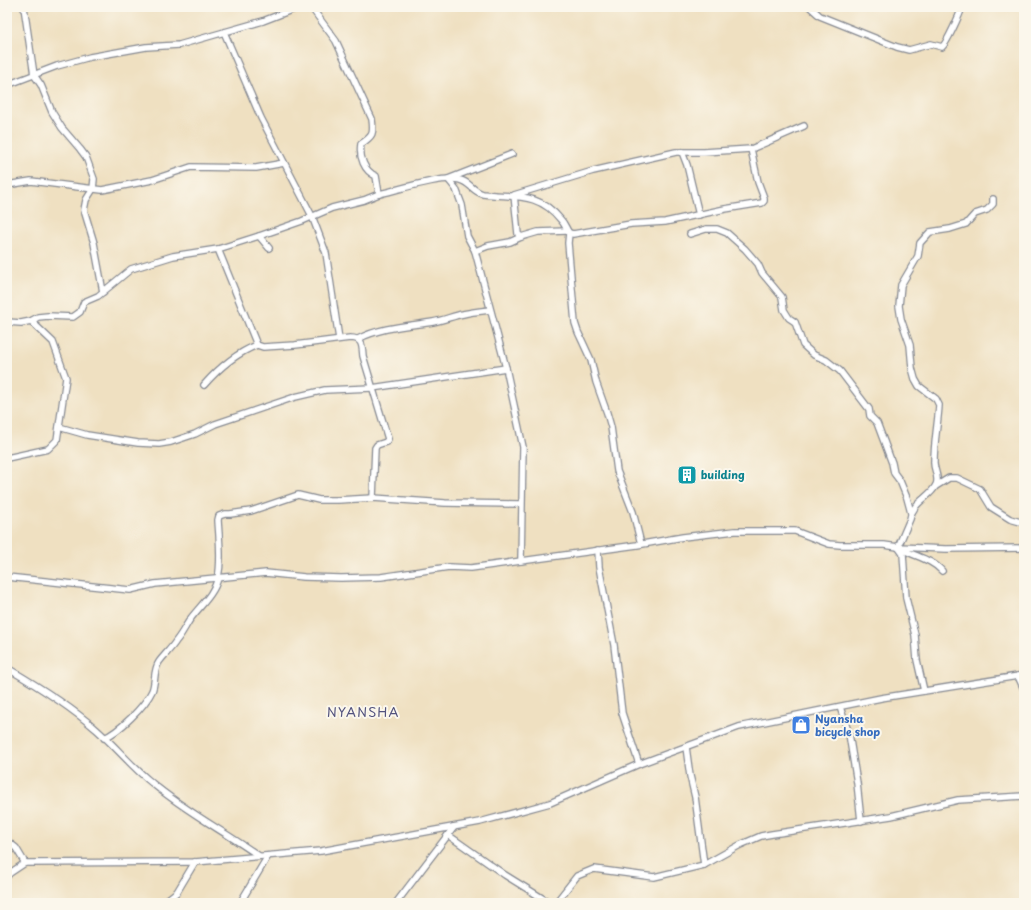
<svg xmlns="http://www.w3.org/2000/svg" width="1031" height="910" font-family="'Playpen Sans',sans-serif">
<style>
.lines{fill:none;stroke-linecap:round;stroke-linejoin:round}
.minor-casing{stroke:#858890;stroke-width:8}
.minor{stroke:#fff;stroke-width:5.5}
.labels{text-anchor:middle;stroke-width:4;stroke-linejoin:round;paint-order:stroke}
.culture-label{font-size:11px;font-weight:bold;fill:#0d838f;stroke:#fbf7ec;text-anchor:start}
.shop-label{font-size:11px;font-weight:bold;fill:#366cbe;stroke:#fbf7ec;text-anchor:start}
.quarter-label{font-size:13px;letter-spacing:1px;fill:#53537e;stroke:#fbf7ec}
</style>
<rect width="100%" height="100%" fill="#fbf7ec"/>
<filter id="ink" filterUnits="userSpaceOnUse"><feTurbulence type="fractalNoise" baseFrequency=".025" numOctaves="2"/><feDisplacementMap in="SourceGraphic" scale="8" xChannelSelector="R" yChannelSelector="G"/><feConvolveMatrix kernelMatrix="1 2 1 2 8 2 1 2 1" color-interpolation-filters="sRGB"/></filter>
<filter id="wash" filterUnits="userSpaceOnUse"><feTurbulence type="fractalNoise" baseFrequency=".012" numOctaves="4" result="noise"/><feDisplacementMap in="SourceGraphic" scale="16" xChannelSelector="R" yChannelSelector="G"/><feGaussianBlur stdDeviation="0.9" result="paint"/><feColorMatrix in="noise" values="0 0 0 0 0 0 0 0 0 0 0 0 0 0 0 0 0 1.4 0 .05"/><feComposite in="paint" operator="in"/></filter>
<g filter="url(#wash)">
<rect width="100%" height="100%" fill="#efe0c1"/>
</g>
<g filter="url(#ink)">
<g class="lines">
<defs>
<g id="minor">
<polyline points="24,7 34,75 41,85 52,112 62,128 80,149 86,157 94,179 93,189 86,200 84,210 94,243 103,292"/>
<path d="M311,7L336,41L372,119C374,134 373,136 361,144C359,157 364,171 376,176L379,194C397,190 444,175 460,180C470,182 473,192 483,194C514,198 538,191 561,220C565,224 566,229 569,233L573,234L631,224L665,222L725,209L762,203L764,201V198L758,182L751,149"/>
<path d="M810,7L820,16L897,47L909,50L931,44L942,47C947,43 960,14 962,7"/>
<polyline points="224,32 261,118 312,216 326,253 339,339"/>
<polyline points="7,85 57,66 90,57 146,47 179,45 263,21 299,7"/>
<polyline points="682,152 687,165 699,215"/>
<polyline points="512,154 448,179 456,189 462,205 467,236 475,251 506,368 523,447 521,561"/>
<polyline points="7,185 31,181 102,190 152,180 191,167 256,168 284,163"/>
<polyline points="567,231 538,232 521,237 518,234 514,195 593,171 676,152 704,152 751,149 804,126"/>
<polyline points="569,233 568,243 575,323 578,332 591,360 596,382 607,413 611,427 617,471 633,512 641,544"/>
<polyline points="690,234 706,229 717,229 727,233 745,249 758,264 762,273 782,297 784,310 789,318 795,322 803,345 814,355 826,360 840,371 869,409 870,416 877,423 892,463 894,473 900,481 907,498 911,513"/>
<polyline points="269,248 259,236 302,221 332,208 364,200 379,194"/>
<path d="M218,249L257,345L263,347L295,345L350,338C363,338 362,346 363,356L388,439L386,442L377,445L375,448L373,498"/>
<polyline points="475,251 488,246 510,242 521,237"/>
<polyline points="7,322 21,323 31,321 38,317 48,316 73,317 80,312 84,302 98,296 131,269 173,256 218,249 259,236"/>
<path d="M358,339C381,327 408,326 433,322C444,320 453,316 463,314C471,312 481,311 490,310"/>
<path d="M204,385C218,369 237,353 257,345"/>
<polyline points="59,427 87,435 138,443 159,444 171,442 195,434 215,424 295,397 325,390 372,388 506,368"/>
<polyline points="7,458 48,449 57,440 66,378 53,342 31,321"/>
<polyline points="936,486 949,478 957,478 980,489 991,507 1010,519 1024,523"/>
<path d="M898,547L910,519C913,501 930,498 936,485C940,477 933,469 934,461C934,442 938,423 939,405L936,399L919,386L915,379L912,368L910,345L901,319L899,306L901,285L918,256L920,243L930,232L950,229L966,224L975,214L987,210L993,204V199"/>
<polyline points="898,547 903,554 906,598 915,635 917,660 924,691"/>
<path d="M900,548C913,556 932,559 942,571"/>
<polyline points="598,550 599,567 614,645 622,713 639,764"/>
<polyline points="7,577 130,590 155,584 266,573 304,577 341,578 381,577 449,567 471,568 637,545 683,537 735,531 795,531 829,544 840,545 884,545 898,547 946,549 1024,548"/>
<path d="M7,668C38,686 70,706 97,730C116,747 132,767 152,783C185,811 224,831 259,856"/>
<polyline points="1018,676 1024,689"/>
<polyline points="840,707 849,734 857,783 861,821"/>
<path d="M104,738C119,732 145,706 152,691C156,682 153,671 159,662C164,655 171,649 176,641C182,634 186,625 191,618C201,605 214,594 218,578C222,559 219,539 218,520L219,516L225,514H230L251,511L298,495L319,500H338L373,498L445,503L521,504"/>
<polyline points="686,747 690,776 695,797 704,865"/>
<polyline points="448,835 505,875 550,903"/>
<polyline points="7,841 16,848 25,863"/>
<polyline points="7,876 10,873 25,863 195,862 321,851 480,822 550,803 639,764 739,727 881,698 1024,675"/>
<polyline points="163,903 177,892 195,862"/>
<polyline points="240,903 268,856"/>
<polyline points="396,903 454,827"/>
<polyline points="552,903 558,900 577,876 594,869 654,877 704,865 740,845 761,836 772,834 891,816 958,800 1024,796"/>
</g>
</defs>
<!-- minor casing -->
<use href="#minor" class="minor-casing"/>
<!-- minor -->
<use href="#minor" class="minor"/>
</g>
</g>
<!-- icons -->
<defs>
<symbol id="building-square" viewBox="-11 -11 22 22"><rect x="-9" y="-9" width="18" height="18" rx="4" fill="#0f9aa8" stroke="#fbf7ec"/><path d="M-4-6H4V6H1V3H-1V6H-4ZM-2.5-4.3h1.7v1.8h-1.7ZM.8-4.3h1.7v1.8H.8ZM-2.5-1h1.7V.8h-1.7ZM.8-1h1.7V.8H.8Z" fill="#fff"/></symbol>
<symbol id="shop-square" viewBox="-11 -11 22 22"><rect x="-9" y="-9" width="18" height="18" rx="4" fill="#3f7fe0" stroke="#fbf7ec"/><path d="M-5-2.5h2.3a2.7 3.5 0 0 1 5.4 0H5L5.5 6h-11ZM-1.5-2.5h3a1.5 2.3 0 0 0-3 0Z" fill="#fff"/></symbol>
</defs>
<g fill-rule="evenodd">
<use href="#building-square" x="676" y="464" width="22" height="22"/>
<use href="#shop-square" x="790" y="714" width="22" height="22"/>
</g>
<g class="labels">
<!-- culture labels -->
<g class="culture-label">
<text x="701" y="479">building</text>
</g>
<!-- shop labels -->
<g class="shop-label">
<text x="815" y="723">Nyansha<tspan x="815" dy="13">bicycle shop</tspan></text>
</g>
<!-- quarter labels -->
<g class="quarter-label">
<text x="363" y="717">NYANSHA</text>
</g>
</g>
<!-- margin -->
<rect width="1031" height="910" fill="none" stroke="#fbf7ec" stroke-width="24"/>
</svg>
